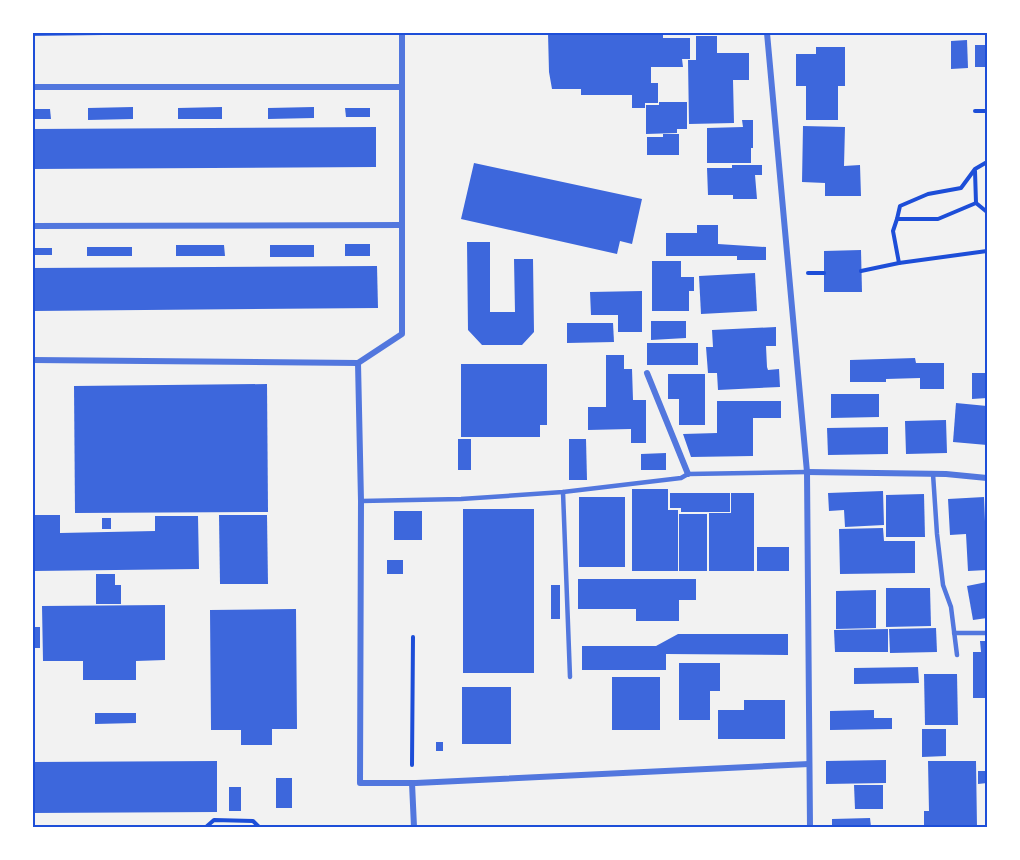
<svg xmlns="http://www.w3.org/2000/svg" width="1020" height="860" font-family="Roboto,sans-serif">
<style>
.building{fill:#3d67dc}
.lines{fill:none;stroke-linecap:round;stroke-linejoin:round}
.path{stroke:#1d4ed8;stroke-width:4}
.service{stroke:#5277de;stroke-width:4.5}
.minor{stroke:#5277de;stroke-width:6}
.neatline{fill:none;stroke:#1d4ed8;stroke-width:2}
</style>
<rect width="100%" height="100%" fill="#f2f2f2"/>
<!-- building -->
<g class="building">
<polygon points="33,33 103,33 103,35 33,36"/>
<polygon points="548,33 663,33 663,38 690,38 690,59 682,59 683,67 651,67 651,83 658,83 658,103 645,103 645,108 632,108 632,95 581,95 581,89 552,89 549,72"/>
<polygon points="696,36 717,36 717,53 749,53 749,80 733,80 734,123 689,124 688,60 696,60"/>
<polygon points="967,40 968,68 951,69 951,41"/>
<rect x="975" y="45" width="12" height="22"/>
<polygon points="816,47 845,47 845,86 838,86 838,120 806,120 806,86 796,86 796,54 816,54"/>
<polygon points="659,102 687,102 687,129 677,129 677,133 646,134 646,105 659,105"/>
<polygon points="133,107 133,119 88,120 88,108"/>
<polygon points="222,107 222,119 178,119 178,108"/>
<polygon points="314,107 314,118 268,119 268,108"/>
<polygon points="345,108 370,108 370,117 346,117"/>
<polygon points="33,109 50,109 51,119 33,119"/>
<polygon points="742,120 753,120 753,148 751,148 751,163 707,163 707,128 743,127"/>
<polygon points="803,126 845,127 844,166 860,165 861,196 825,196 825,183 802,182"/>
<polygon points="376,127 376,167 33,169 33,129"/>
<polygon points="663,134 679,134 679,155 647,155 647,137 663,137"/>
<polygon points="474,163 642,199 632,244 620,241 617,254 461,219"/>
<polygon points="732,165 762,165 762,175 755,175 757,199 733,199 733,195 708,195 707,168 732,168"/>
<polygon points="697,225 718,225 718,244 766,247 766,260 737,260 737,256 666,256 666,233 697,233"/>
<polygon points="467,242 490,242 490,312 515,312 514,259 533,259 534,332 522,345 482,345 468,330"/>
<rect x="345" y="244" width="25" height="12"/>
<polygon points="176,245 224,245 225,256 176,256"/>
<rect x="270" y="245" width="44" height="12"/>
<rect x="87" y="247" width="45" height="9"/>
<rect x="33" y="248" width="19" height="7"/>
<polygon points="861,250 862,292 824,292 824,251"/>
<polygon points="652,261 681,261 681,277 694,277 694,291 689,291 689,311 652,311"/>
<polygon points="377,266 378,308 33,311 33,268"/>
<polygon points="755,273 757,311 701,314 699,276"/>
<polygon points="642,291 642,332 618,332 618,315 591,315 590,292"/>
<polygon points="651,321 686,321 686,338 651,340"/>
<polygon points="567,323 613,323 614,342 567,343"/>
<polygon points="776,327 776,346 766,346 767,367 768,370 779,369 780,387 718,390 717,373 708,373 706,347 713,347 712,330"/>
<rect x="647" y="343" width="51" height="22"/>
<polygon points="606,355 624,355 624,369 632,369 633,400 646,400 646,443 631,443 631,429 588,430 588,407 606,407"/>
<polygon points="915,358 916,363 944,363 944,389 920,389 920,378 886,379 886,382 850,382 850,360"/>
<polygon points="461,364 547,364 547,425 540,425 540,437 461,437"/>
<polygon points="972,373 987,373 987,398 972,399"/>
<polygon points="668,374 705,374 705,425 679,425 679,399 668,399"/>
<polygon points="267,384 268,512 75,513 74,386"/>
<polygon points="831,394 879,394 879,417 831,418"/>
<polygon points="717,401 781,401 781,418 753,418 753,456 691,457 683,434 717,433"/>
<polygon points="956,403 987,406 987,445 953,442"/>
<polygon points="946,420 947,453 906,454 905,421"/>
<polygon points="888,427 888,454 828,455 827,428"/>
<rect x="458" y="439" width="13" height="31"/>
<polygon points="569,439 586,439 587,480 569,480"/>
<polygon points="666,453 666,470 641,470 641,454"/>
<polygon points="632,489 668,489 668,510 678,510 678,571 632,571"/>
<polygon points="883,491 884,525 845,527 844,510 829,511 828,493"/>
<polygon points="670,493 730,493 730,512 681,512 681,508 670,508"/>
<polygon points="731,493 754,493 754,571 709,571 709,513 731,513"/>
<polygon points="924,494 925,537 886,537 886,495"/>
<rect x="579" y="497" width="46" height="70"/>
<polygon points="984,497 987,570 968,571 966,534 950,535 948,499"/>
<rect x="463" y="509" width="71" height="164"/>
<rect x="394" y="511" width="28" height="29"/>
<rect x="679" y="514" width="28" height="57"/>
<polygon points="33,515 60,515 60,533 155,531 155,516 198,516 199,569 33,571"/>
<polygon points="219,515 267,515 268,584 220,584"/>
<rect x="102" y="518" width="9" height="11"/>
<polygon points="883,528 884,541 915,541 915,573 840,574 839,529"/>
<rect x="757" y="547" width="32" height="24"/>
<rect x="387" y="560" width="16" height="14"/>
<polygon points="96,574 115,574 115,585 121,585 121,604 96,604"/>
<polygon points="578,579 696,579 696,600 679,600 679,621 636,621 636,609 578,609"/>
<polygon points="987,582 987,618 973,620 967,586"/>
<rect x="551" y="585" width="9" height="34"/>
<polygon points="886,588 930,588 931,626 886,627"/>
<polygon points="876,590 876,628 836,629 836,591"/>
<polygon points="165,605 165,660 136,661 136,680 83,680 83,661 43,661 42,606"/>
<polygon points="296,609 297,729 272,729 272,745 241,745 241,730 211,730 210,610"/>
<rect x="33" y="627" width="7" height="21"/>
<polygon points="936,628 937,652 890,653 889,629"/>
<polygon points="888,629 888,652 835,652 834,630"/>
<polygon points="678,634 788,634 788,655 666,654 666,670 582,670 582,646 656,646"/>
<polygon points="980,641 987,641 987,698 973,698 973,652 981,652"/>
<polygon points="679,663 720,663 720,691 710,691 710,720 679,720"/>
<polygon points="918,667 919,683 854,684 854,668"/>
<polygon points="924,674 957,674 958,725 925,725"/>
<rect x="612" y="677" width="48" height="53"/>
<rect x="462" y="687" width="49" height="57"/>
<polygon points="744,700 785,700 785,739 718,739 718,710 744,710"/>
<polygon points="874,710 874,718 892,718 892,729 830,730 830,711"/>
<polygon points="95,713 136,713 136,723 95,724"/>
<polygon points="922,729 946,729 946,756 922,757"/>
<rect x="436" y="742" width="7" height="9"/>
<polygon points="886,760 886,783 826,784 826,761"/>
<polygon points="217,761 217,812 33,813 33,762"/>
<polygon points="928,761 976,761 977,827 924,827 924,811 929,811"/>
<polygon points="978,771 987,771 987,783 978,784"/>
<rect x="276" y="778" width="16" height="30"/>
<polygon points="854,785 883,785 883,809 855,809"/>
<rect x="229" y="787" width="12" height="24"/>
<polygon points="870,818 871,827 832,827 832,819"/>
</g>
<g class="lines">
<!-- path -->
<g class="path">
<polyline points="975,111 987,111"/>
<polyline points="987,141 987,143"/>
<polyline points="975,171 976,203"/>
<polyline points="897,219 900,206 928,194 961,188 975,169 987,162"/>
<polyline points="899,263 893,231 897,219 938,219 976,203 987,212"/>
<polyline points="861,271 899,263 987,251"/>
<polyline points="808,273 824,273"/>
<polyline points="412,765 413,637"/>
<polyline points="206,827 214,820 253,821 259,827"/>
</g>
<!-- service -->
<g class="service">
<polyline points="933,474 937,534 943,585 951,607 957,655"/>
<polyline points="563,492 570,677"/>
<polyline points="361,501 461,499 563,492 681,478 688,474 807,472"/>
<polyline points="954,633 987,633"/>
</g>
<!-- minor -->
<g class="minor">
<polyline points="767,33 807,472 810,827"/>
<polyline points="33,87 402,87"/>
<polyline points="33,226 402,225"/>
<polyline points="33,360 358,363 402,334 402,33"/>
<polyline points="358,363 361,501 360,783 416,783 809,764"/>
<polyline points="647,373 688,474"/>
<polyline points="807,472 946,474 987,478"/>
<polyline points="414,827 412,783 415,783"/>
</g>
</g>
<!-- border -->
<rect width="1020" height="860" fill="none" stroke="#ffffff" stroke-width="69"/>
<rect x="34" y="34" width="952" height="792" class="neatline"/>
</svg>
